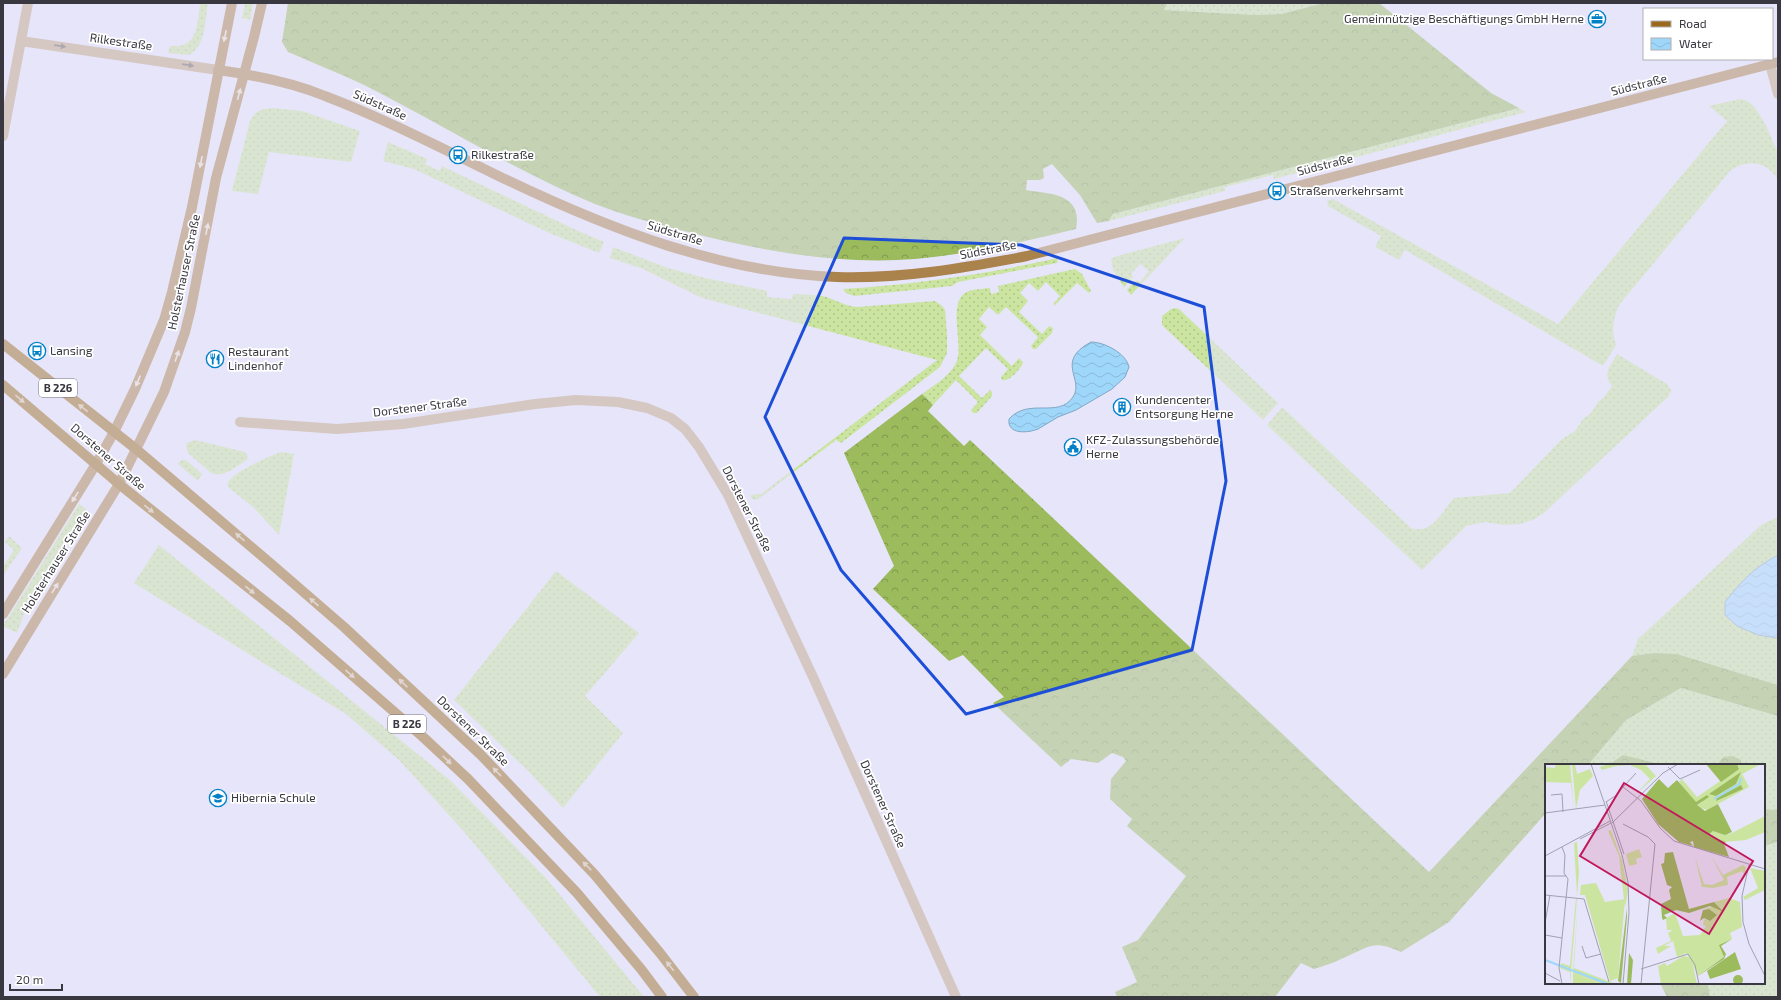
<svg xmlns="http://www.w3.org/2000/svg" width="1781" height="1000" font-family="'Exo 2',sans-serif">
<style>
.grass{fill:url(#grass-dots)}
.forest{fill:url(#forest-crowns)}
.water{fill:url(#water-waves);stroke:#80a7c3}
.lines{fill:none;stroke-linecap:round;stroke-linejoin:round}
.street{stroke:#bfa481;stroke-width:10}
.secondary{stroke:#aa824c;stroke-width:10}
.primary{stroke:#9a691b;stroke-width:10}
.oneway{fill:#eae0d2}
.oneway2{fill:#685e57}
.oneway3{fill:#d7c3a4}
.marked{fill:none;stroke:#1d4ed8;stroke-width:3;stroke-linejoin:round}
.labels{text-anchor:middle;stroke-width:3.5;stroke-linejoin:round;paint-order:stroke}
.shield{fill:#fff;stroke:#747479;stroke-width:1}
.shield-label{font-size:11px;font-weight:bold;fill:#393840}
.poi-label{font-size:12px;fill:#393840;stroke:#fff;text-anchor:start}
.street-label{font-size:12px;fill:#393840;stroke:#fff}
.inset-river{fill:none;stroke:#9fd7fb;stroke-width:2}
.inset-road{fill:none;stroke:#a1a0b0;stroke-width:1}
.view{fill:#c2185b;fill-opacity:0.15;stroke:#c2185b;stroke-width:2}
.inset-edge{fill:none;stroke:#393840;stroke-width:2}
</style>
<defs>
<pattern id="grass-dots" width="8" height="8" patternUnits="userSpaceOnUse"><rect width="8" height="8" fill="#cbe5a1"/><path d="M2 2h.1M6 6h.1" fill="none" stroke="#afc58c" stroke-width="1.8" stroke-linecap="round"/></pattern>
<pattern id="forest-crowns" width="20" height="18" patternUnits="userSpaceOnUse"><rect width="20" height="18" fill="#9bbb5d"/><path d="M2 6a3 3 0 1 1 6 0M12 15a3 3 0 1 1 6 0" fill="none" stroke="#7f994e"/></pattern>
<pattern id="water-waves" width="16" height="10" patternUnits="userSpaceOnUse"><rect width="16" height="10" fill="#9fd7fb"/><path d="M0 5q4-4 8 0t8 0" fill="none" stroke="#8ab9d8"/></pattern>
</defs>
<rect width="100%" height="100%" fill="#e7e5fa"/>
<!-- grass -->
<g class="grass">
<path d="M200,3H208C205,20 206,46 189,55L168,53L170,46C173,46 176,46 179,46C199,43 198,18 200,3Z"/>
<polygon points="245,3 253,3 250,20 242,18"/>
<polygon points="1167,3 1324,3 1281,14 1255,15 1163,10"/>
<path d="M1740,99C1757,99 1769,133 1775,146L1778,152V180C1767,161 1748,159 1731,170L1619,305C1613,319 1611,331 1616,345L1603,366L1405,250L1399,260L1375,247L1381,236L1328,206L1327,201L1333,199L1558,324L1727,121L1709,106Z"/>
<path d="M273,108L302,111L360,131L351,162L269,152L258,194L232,191L250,121C256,110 262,109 273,108Z"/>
<polygon points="1519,108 1526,112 1274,179 1273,175 1225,187 1225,191 1109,221 1113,214"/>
<polygon points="388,142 427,159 425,164 440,171 442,166 574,229 604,242 599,253 547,232 414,169 383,161"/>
<polygon points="1185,238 1131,295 1127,290 1136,280 1140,282 1149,271 1140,264 1131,274 1133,277 1124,287 1113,270 1111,259 1117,256"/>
<path d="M613,247L668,268L701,277L767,291V297L792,299L793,294C804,295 815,294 826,297C836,300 845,306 857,307L935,301L942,306L945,310L947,335V353L940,367L841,443L836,440L757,500L752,499L750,495L761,494L937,360L702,298L641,268L610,258Z"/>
<path d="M1058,258L1057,263L958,282L952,286L854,296L846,293L843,289C916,284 987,274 1058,258Z"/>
<path d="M1075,269L1082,274L1091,291L1089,293L1077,283L1054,306V303L1060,296L1046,282L1038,291L1029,283L1020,293L1028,301L1019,312L1042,334L1049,326L1053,328L1052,333L1036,349H1033L1031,346L1038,337L1006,307L998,315L989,307L979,319L987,327L980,335L1012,366L1019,358L1023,362C1021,369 1009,382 1002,380L1001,377L1008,369L986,348L959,376L982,398L990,390L992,392V396L977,413H973L971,410L978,402L956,380L933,405L922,394C934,385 949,377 956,363C965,346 945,299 969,291C975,289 983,289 990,288L991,294L999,292L998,286Z"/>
<polygon points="1175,308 1179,309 1278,403 1263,420 1165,328 1162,325 1162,316 1171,309"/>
<path d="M1617,354L1667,384L1671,390L1669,396L1544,513L1533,520L1520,524L1504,525L1485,522L1466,526L1422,570L1267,425L1282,407L1411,528C1433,535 1441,512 1454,498L1510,493L1562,439L1575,431L1583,419L1591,413L1598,402L1604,397L1612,386C1602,374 1610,367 1617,354Z"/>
<path d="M195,440L245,452L248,457L247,460C235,467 225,478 211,473L188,453L186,446L187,443Z"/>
<path d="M282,452L294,454L279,535L253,507L228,487C228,484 227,483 229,481C233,473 272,454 282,452Z"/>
<polygon points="181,460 186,460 202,474 198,481 178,464"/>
<polygon points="79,504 86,509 29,600 17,633 3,626"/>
<polygon points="1778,517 1778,555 1768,560 1758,635 1778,638 1778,685 1677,654 1654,653 1632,656 1638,639 1761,525"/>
<polygon points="9,536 22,548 3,576 3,567 14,550 5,542"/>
<polygon points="159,545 451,781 546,878 644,997 600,997 466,834 400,761 346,714 134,583"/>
<polygon points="556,571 639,633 585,696 623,733 563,808 528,771 454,700"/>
<polygon points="1681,688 1778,716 1778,809 1771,810 1764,808 1764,765 1742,765 1741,760 1723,757 1717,765 1664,765 1623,755 1608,765 1588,765 1626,720"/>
<polygon points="1778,842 1778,997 1710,997 1708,983 1764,983 1764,846"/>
</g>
<!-- forest -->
<g class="forest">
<path d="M288,3H1167L1164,10L1255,15L1281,14L1324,3H1379L1491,93L1519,108L1113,214L1109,221L1097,223L1080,195L1052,164L1043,169L1044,178L1040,180H1027L1026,190C1050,194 1083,193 1076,229C1023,242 970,254 915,259C839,265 761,251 688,232C657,224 625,216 595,204C515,171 442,124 364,85C339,73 313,63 288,52L282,42Z"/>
<path d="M922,394L933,405L928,411L964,446L970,440L1429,872L1632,656L1654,653L1677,654L1778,685V716L1681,688L1626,720L1588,765H1546V813L1449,922L1401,952C1372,939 1370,947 1343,958C1334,963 1323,966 1314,969L1301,963L1275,997H1117L1115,992L1137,982L1122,947L1138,940L1186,876L1127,826L1132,819L1110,799L1111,779L1126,761L1123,757L1112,753L1098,763L1071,759L1061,767L993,703L1004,697L963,655L949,661L873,589L894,566L844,453Z"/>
<polygon points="1623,755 1664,765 1608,765"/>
<polygon points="1733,756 1741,760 1742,765 1717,765 1723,757"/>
<polygon points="1764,808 1771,810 1778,809 1778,842 1764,846"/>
<polygon points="1660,983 1708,983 1710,997 1667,997"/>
</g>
<!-- water -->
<g class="water">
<path d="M1091,342C1104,342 1126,353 1129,367L1125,377L1112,389L1076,410L1058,417L1038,429C1028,433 1007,435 1009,419C1029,397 1058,419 1073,397C1085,379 1054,362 1091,342Z"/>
<path d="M1778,555V638H1777L1758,635L1737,626L1725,615V602C1742,581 1753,568 1778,555Z"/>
</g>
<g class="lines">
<!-- street -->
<g class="street">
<polyline points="21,41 218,70"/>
<polyline points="1770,64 1778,94"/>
<polyline points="3,136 28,3"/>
<polyline points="240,422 337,429 403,424 535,404 576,400 618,402 647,408 671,418 685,429 699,447 728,495 813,677 956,997"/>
</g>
<!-- secondary -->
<g class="secondary">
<path d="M218,70C254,75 291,82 325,96C388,120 447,151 507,180C610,229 721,273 837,277C901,279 965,268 1027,256L1778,62"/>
<polyline points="3,614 96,464 114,432 135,389 164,320 172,292 192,207 232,3"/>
<polyline points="3,674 119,484 164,392 185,332 191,308 216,178 254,37 262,3"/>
</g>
<!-- primary -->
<g class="primary">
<polyline points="3,344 136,449 269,562 344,627 481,755 595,875 660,953 694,997"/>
<polyline points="3,385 119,484 290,621 423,737 468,779 577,893 641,969 662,997"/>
</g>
</g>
<!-- one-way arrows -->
<defs><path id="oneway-solid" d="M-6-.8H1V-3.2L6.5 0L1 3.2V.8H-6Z"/></defs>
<g class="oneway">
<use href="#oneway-solid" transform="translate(225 36) rotate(102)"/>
<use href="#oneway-solid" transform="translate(239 94) rotate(-75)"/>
<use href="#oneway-solid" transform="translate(201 162) rotate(101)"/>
<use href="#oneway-solid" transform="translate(207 229) rotate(-79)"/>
<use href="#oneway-solid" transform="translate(177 356) rotate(-71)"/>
<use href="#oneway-solid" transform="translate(138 381) rotate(113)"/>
<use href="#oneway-solid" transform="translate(75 497) rotate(122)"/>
<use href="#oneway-solid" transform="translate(55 588) rotate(-58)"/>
</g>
<g class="oneway2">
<use href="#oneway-solid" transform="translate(60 46) rotate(8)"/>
<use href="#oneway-solid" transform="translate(188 65) rotate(8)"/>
</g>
<g class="oneway3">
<use href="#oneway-solid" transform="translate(20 399) rotate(40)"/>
<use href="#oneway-solid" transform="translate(83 408) rotate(-142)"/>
<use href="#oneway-solid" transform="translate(149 509) rotate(39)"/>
<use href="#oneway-solid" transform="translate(240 537) rotate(-140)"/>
<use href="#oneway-solid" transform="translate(250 590) rotate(39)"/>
<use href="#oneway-solid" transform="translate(314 602) rotate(-139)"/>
<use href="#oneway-solid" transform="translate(350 674) rotate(41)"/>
<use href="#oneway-solid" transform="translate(403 683) rotate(-137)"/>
<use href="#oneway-solid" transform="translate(447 760) rotate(43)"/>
<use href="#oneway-solid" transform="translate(497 772) rotate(-134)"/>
<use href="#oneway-solid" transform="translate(587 866) rotate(-134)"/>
<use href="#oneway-solid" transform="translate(670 966) rotate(-128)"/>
</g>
<!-- marked area -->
<path d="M0 0H1781V1000H0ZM844,238L1021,245L1204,307L1226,481L1192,650L966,714L841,570L765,417Z" fill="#e7e5fa" fill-opacity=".55" fill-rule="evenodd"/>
<path class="marked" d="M844,238L1021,245L1204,307L1226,481L1192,650L966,714L841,570L765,417Z"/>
<!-- icons -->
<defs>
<symbol id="office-ring" viewBox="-11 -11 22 22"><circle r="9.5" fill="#fff" stroke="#0281c9" stroke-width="1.5"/><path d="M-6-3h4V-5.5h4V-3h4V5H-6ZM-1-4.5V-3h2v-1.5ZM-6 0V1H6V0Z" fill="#0281c9"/></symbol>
<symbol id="bus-ring" viewBox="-11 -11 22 22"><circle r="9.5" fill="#fff" stroke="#0281c9" stroke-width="1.5"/><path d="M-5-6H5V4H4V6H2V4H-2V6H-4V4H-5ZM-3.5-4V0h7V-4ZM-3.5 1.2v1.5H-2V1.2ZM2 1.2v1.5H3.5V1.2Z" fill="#0281c9"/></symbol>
<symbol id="restaurant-ring" viewBox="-11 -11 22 22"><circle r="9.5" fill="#fff" stroke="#0281c9" stroke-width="1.5"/><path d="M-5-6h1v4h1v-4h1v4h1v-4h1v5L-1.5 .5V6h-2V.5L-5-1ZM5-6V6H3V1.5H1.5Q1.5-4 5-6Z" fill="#0281c9"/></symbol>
<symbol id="building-ring" viewBox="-11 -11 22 22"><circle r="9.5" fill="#fff" stroke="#0281c9" stroke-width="1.5"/><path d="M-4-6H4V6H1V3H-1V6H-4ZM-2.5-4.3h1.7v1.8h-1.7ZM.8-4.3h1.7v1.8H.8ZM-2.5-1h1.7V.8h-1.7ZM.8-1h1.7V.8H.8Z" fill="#0281c9"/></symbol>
<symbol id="civic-ring" viewBox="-11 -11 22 22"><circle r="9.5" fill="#fff" stroke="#0281c9" stroke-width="1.5"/><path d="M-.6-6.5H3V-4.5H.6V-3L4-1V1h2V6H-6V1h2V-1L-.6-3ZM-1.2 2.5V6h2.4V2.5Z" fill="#0281c9"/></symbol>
<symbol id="school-ring" viewBox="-11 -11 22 22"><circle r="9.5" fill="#fff" stroke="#0281c9" stroke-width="1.5"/><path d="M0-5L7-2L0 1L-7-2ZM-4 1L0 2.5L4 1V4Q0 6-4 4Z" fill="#0281c9"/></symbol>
</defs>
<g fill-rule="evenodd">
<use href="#office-ring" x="1587" y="9" width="20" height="20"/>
<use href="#bus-ring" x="448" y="145" width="20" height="20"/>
<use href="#bus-ring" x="1267" y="181" width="20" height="20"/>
<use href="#bus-ring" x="27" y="341" width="20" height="20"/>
<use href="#restaurant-ring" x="205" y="349" width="20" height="20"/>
<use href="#building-ring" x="1112" y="397" width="20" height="20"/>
<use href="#civic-ring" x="1063" y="437" width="20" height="20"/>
<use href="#school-ring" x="208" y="788" width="20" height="20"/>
</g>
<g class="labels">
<!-- shield labels -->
<g class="shield">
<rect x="39" y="379" width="38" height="18" rx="3"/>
<rect x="388" y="715" width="38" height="18" rx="3"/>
</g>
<g class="shield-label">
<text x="58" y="392">B 226</text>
<text x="407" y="728">B 226</text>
</g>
<!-- poi labels -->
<g class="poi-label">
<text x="1584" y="23" text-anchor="end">Gemeinnützige Beschäftigungs GmbH Herne</text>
<text x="471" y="159">Rilkestraße</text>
<text x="1290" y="195">Straßenverkehrsamt</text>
<text x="50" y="355">Lansing</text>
<text x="228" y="356">Restaurant<tspan x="228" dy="14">Lindenhof</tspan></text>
<text x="1135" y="404">Kundencenter<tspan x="1135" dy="14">Entsorgung Herne</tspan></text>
<text x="1086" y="444">KFZ-Zulassungsbehörde<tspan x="1086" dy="14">Herne</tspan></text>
<text x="231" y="802">Hibernia Schule</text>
</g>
<!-- street labels -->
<g class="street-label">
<text transform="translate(121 42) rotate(8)" y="4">Rilkestraße</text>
<text transform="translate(1639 85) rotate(-14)" y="4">Südstraße</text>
<text transform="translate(380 105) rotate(24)" y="4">Südstraße</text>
<text transform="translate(1325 165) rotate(-14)" y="4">Südstraße</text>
<text transform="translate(675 233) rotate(17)" y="4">Südstraße</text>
<text transform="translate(988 250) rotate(-11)" y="4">Südstraße</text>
<text transform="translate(184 272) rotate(-78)" y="4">Holsterhauser Straße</text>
<text transform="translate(420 407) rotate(-7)" y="4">Dorstener Straße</text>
<text transform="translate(108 457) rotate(41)" y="4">Dorstener Straße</text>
<text transform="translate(747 509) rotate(63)" y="4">Dorstener Straße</text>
<text transform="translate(56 562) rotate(-58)" y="4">Holsterhauser Straße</text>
<text transform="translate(473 731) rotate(44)" y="4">Dorstener Straße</text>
<text transform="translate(883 804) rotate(66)" y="4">Dorstener Straße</text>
</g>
</g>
<!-- overview -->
<g transform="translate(1545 764)">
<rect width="220" height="220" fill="#e7e5fa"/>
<path d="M11,0H25L29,45L26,19L0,18V3L10,4ZM27,0H30L32,10L45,5L48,12L35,26L31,45ZM63,0H100L111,12L90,31L105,15L96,6L85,1L71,2L57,6L55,3ZM192,0H216L197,10L204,23L162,46L154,43L152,41L157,38H150L134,18L137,15L152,33L194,4ZM220,52V68L201,76L179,78L163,71L168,67L185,70ZM66,66L77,96L83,127L80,144L74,92L63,67ZM32,78L34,108L32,132L29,79ZM94,85L97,93L91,95L92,100L84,102L81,90ZM166,92L178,111L198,101L201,103L200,112L197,107L182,113L183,121L168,124L157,123L150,93L159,120L167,121L179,116ZM205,104L220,107V126L200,136L198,133L213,124ZM31,134H32L25,220V208L15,204L16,199L25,202ZM33,134L29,204L71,220H57L28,209ZM184,134L195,138L197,163L185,169L187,175L175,181L179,193L153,212L142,189L132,193L128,177L119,182H126L113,190L111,184L126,177L123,169L128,166H122L121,154L130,149L138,172L155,171L161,162L158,161L159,155L164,157L169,150L164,145H158L171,142L179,147L169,138Z" fill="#cbe5a1"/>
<path d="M161,0H192L194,5L176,18ZM196,8L191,20L171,32L164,30ZM114,15L123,24L132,16L151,38L162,31L164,33L152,41L160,47L173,40L187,68L180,71L168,67L163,71L181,78L179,80L184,93L149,83L148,77L145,78L148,82L134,78L113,60L97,35ZM196,21L198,25L171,37L172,34ZM128,88L144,145L169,138L179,148L165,142L144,149L131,146L119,151L122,154L118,156L117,154L116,140L126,135L124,126L127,123L122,121L116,100L119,99L120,89ZM82,144V153L76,219L73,217ZM164,145L172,151L165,157L159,154L155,157L158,146ZM187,175L176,182L181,190L179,195L153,212L179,193L174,181ZM190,188L196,205L165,215L162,207ZM84,189L88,196L86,220H82ZM188 216a5 5 0 1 1 10 0a5 5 0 1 1-10 0Z" fill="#9bbb5d"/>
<path d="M51,119L60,138L80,135L73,214L65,217L40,131H35L36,121ZM138,192L144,193L148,202L152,220H116L113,202L120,199L122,202ZM28,209L41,214L57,220H28Z" fill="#cbe5a1"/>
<path class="inset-river" d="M169,35L194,20L196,14M0,196L63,220"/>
<path class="inset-road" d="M46,0L77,91L83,118L84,149L78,220M123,3L135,15L155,6M78,23L96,37L115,64L129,77L220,105M6,31L17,30L18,48M61,37L79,90M61,38L70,32L91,9M0,49L60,41M67,59L118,9L133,0M78,60L103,73L110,80L96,220M35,75L66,59M0,92L65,57M204,101L197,132L198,158L204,180L220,212M0,112H21M0,131L39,135L64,218M0,159L5,131M0,171L17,174M37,182L41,194L56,190M96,205L143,190L150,201L154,220M0,209L15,217M17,220L14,204L23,115L19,109L20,91L17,83"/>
<path class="view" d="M79,19L208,97L164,170L35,92Z"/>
<rect width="220" height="220" class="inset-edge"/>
</g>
<!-- border -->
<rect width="1781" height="1000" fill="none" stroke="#393840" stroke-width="8"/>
<!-- legend -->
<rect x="1643" y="8" width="130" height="52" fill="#ffffff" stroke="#b0afb3"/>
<rect x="1651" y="21" width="20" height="6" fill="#9a691b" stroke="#b0afb3"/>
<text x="1679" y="28" font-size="12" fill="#393840">Road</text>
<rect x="1651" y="38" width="20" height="12" fill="url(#water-waves)" stroke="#b0afb3"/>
<text x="1679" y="48" font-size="12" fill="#393840">Water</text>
<!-- scale -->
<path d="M10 984v6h52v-6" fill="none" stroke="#393840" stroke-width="2"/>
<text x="16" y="984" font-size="12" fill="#393840" stroke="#ffffff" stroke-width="3" paint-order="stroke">20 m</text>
</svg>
